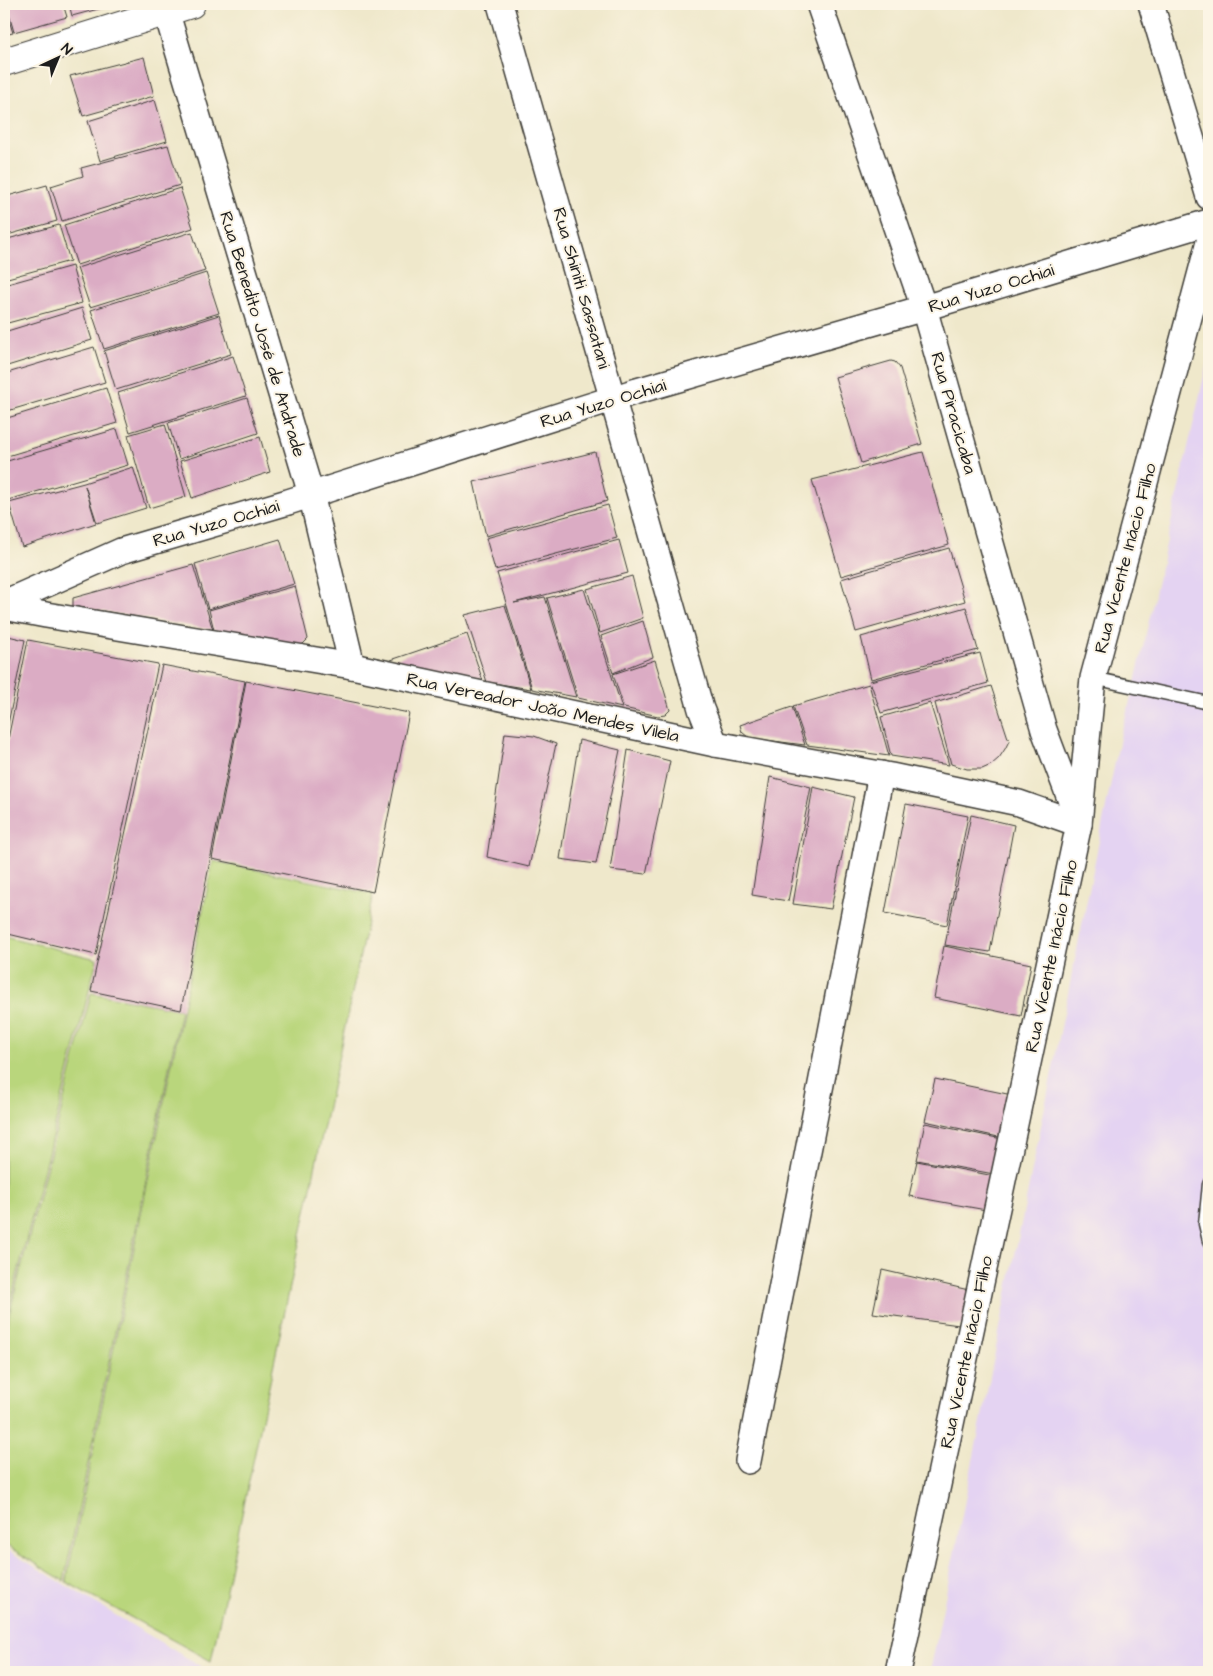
<svg xmlns="http://www.w3.org/2000/svg" width="1213" height="1676" font-family="'Architects Daughter',sans-serif">
<style>
.built{fill:#e4d3f2}
.green{fill:#b9d67c;stroke:#6a794c}
.building{fill:#dbacc4}
.lines{fill:none;stroke-linecap:round;stroke-linejoin:round}
.service-casing{stroke:#3c3b36;stroke-width:15}
.minor-casing{stroke:#3c3b36;stroke-width:28}
.tertiary-casing{stroke:#3c3b36;stroke-width:30}
.service{stroke:#fff;stroke-width:12}
.minor{stroke:#fff;stroke-width:25}
.tertiary{stroke:#fff;stroke-width:28}
.labels{text-anchor:middle;stroke-width:4;stroke-linejoin:round;paint-order:stroke}
.street-label{font-size:18px;fill:#1c1c1c;stroke:#fcf5e5}
</style>
<rect width="100%" height="100%" fill="#fcf5e5"/>
<filter id="ink" filterUnits="userSpaceOnUse"><feTurbulence type="fractalNoise" baseFrequency=".02" numOctaves="2"/><feDisplacementMap in="SourceGraphic" scale="10" xChannelSelector="R" yChannelSelector="G"/><feConvolveMatrix kernelMatrix="1 2 1 2 8 2 1 2 1" color-interpolation-filters="sRGB"/></filter>
<filter id="wash" filterUnits="userSpaceOnUse"><feTurbulence type="fractalNoise" baseFrequency=".0096" numOctaves="4" result="noise"/><feDisplacementMap in="SourceGraphic" scale="20" xChannelSelector="R" yChannelSelector="G"/><feGaussianBlur stdDeviation="1.12" result="paint"/><feColorMatrix in="noise" values="0 0 0 0 0 0 0 0 0 0 0 0 0 0 0 0 0 1.4 0 .05"/><feComposite in="paint" operator="in"/></filter>
<g filter="url(#wash)">
<rect width="100%" height="100%" fill="#efe8cb"/>
<!-- built -->
<g class="built">
<polygon points="1209,354 1209,1672 930,1672 1121,733 1134,687"/>
<polygon points="4,1548 210,1672 4,1672"/>
</g>
<!-- green -->
<g class="green">
<polygon points="213,861 373,894 211,1661 66,1582"/>
<polygon points="4,936 97,959 4,1328"/>
<polygon points="91,993 181,1010 64,1581 4,1544 4,1335"/>
</g>
<g id="blocks">
<!-- building -->
<g class="building">
<polygon points="4,4 13,33 4,35"/>
<polygon points="6,4 63,4 67,17 14,32"/>
<polygon points="69,4 117,4 72,16"/>
<polygon points="144,57 154,96 83,116 70,76"/>
<polygon points="155,100 167,141 100,161 88,121"/>
<polygon points="168,145 180,185 62,221 51,186 83,176 81,168"/>
<polygon points="47,185 57,221 4,236 4,197"/>
<polygon points="180,188 193,228 77,265 64,225"/>
<polygon points="59,225 70,261 4,279 4,240"/>
<polygon points="192,232 205,271 90,307 77,268"/>
<polygon points="72,266 82,303 4,324 4,285"/>
<polygon points="206,273 219,313 104,349 91,310"/>
<polygon points="82,308 92,340 4,367 4,332"/>
<polygon points="219,315 231,354 116,390 104,351"/>
<polygon points="94,347 105,382 4,412 4,374"/>
<polygon points="233,356 246,396 130,432 118,393"/>
<polygon points="891,361 895,362 900,368 922,444 861,463 835,377"/>
<polygon points="106,388 117,423 4,457 4,419"/>
<polygon points="247,398 258,433 179,459 168,423"/>
<polygon points="165,424 186,497 149,508 128,435"/>
<polygon points="117,429 128,465 8,500 4,485 4,462"/>
<polygon points="260,437 270,472 192,498 180,461"/>
<polygon points="595,452 607,501 486,536 474,482"/>
<polygon points="923,452 949,545 841,576 812,480"/>
<polygon points="133,467 146,508 97,523 85,486 96,523 22,547 9,503 84,483"/>
<polygon points="608,505 617,538 495,570 486,538"/>
<polygon points="280,539 294,584 208,609 195,564"/>
<polygon points="619,540 628,573 514,603 545,597 576,697 532,689 497,573"/>
<polygon points="949,548 965,601 856,632 841,579"/>
<polygon points="193,565 213,630 73,606 73,598"/>
<polygon points="632,576 643,618 600,633 587,589"/>
<polygon points="295,586 308,639 303,644 299,645 214,630 209,610"/>
<polygon points="584,589 622,708 578,698 547,598"/>
<polygon points="505,605 531,689 487,682 465,615"/>
<polygon points="966,607 978,650 871,679 861,637"/>
<polygon points="643,621 653,657 613,673 601,636"/>
<polygon points="467,634 483,681 388,661"/>
<polygon points="4,635 25,640 5,739 4,739"/>
<polygon points="28,640 158,664 96,955 4,933 4,759"/>
<polygon points="980,653 988,683 881,713 870,681"/>
<polygon points="655,660 670,710 665,715 658,716 624,708 613,674"/>
<polygon points="162,665 245,681 181,1010 91,991"/>
<polygon points="246,681 409,713 373,892 212,859"/>
<polygon points="869,684 889,756 807,745 793,706"/>
<polygon points="991,686 1009,741 1005,749 999,758 991,765 982,769 967,769 951,764 935,703"/>
<polygon points="930,703 949,765 891,756 881,717"/>
<polygon points="792,707 805,745 749,738 742,732 740,725"/>
<polygon points="505,733 534,736 556,744 529,867 487,857"/>
<polygon points="579,740 620,750 596,864 560,859"/>
<polygon points="628,750 670,761 646,874 610,870"/>
<polygon points="770,777 811,787 788,901 752,895"/>
<polygon points="813,787 854,797 831,909 793,904"/>
<polygon points="906,804 968,816 947,925 885,913"/>
<polygon points="971,815 1014,825 990,952 945,945"/>
<polygon points="944,946 1031,964 1021,1016 934,998"/>
<polygon points="935,1079 1012,1095 1003,1138 925,1121"/>
<polygon points="925,1123 1002,1139 994,1174 917,1160"/>
<polygon points="917,1161 994,1176 986,1210 909,1196"/>
<polygon points="882,1270 973,1291 966,1326 873,1313"/>
</g>
</g>
</g>
<g filter="url(#ink)">
<use href="#blocks" fill-opacity="0" stroke="#3c3b36" stroke-width="1"/>
<g class="lines">
<defs>
<g id="service">
<polyline points="1093,678 1209,703"/>
<polyline points="1209,1184 1205,1224 1209,1241"/>
</g>
<g id="minor">
<polyline points="164,4 311,494 352,666"/>
<polyline points="500,4 701,709 715,744"/>
<polyline points="819,4 924,308 1044,730 1077,817"/>
<polyline points="1151,4 1209,197"/>
<polyline points="4,603 121,551 288,502 637,391 924,308 1209,222"/>
<polyline points="4,607 46,615 352,666 715,744 891,776 1019,803 1079,824"/>
<polyline points="748,1461 881,774"/>
<polyline points="898,1672 1079,824 1093,678 1209,242"/>
</g>
<polyline id="tertiary" points="4,62 191,4"/>
</defs>
<!-- service casing -->
<use href="#service" class="service-casing"/>
<!-- minor casing -->
<use href="#minor" class="minor-casing"/>
<!-- tertiary casing -->
<use href="#tertiary" class="tertiary-casing"/>
<!-- service -->
<use href="#service" class="service"/>
<!-- minor -->
<use href="#minor" class="minor"/>
<!-- tertiary -->
<use href="#tertiary" class="tertiary"/>
</g>
</g>
<g class="labels">
<!-- street labels -->
<g class="street-label">
<text transform="translate(582 288) rotate(74)" y="6">Rua Shiniti Sassatani</text>
<text transform="translate(991 288) rotate(-17)" y="6">Rua Yuzo Ochiai</text>
<text transform="translate(263 334) rotate(73)" y="6">Rua Benedito José de Andrade</text>
<text transform="translate(603 403) rotate(-17)" y="6">Rua Yuzo Ochiai</text>
<text transform="translate(954 413) rotate(74)" y="6">Rua Piracicaba</text>
<text transform="translate(216 523) rotate(-16)" y="6">Rua Yuzo Ochiai</text>
<text transform="translate(1125 558) rotate(-75)" y="6">Rua Vicente Inácio Filho</text>
<text transform="translate(543 707) rotate(12)" y="6">Rua Vereador João Mendes Vilela</text>
<text transform="translate(1051 956) rotate(-78)" y="6">Rua Vicente Inácio Filho</text>
<text transform="translate(966 1352) rotate(-78)" y="6">Rua Vicente Inácio Filho</text>
</g>
</g>
<!-- margin -->
<rect width="1213" height="1676" fill="none" stroke="#fcf5e5" stroke-width="20"/>
<!-- north arrow -->
<g transform="translate(58 58) rotate(44)" stroke="#fcf5e5" stroke-width="4" paint-order="stroke">
<path d="M0-4L9 19L0 12L-9 19Z" fill="#1c1c1c"/>
<text y="-8" font-size="14" font-weight="bold" text-anchor="middle" fill="#1c1c1c">N</text>
</g>
</svg>
